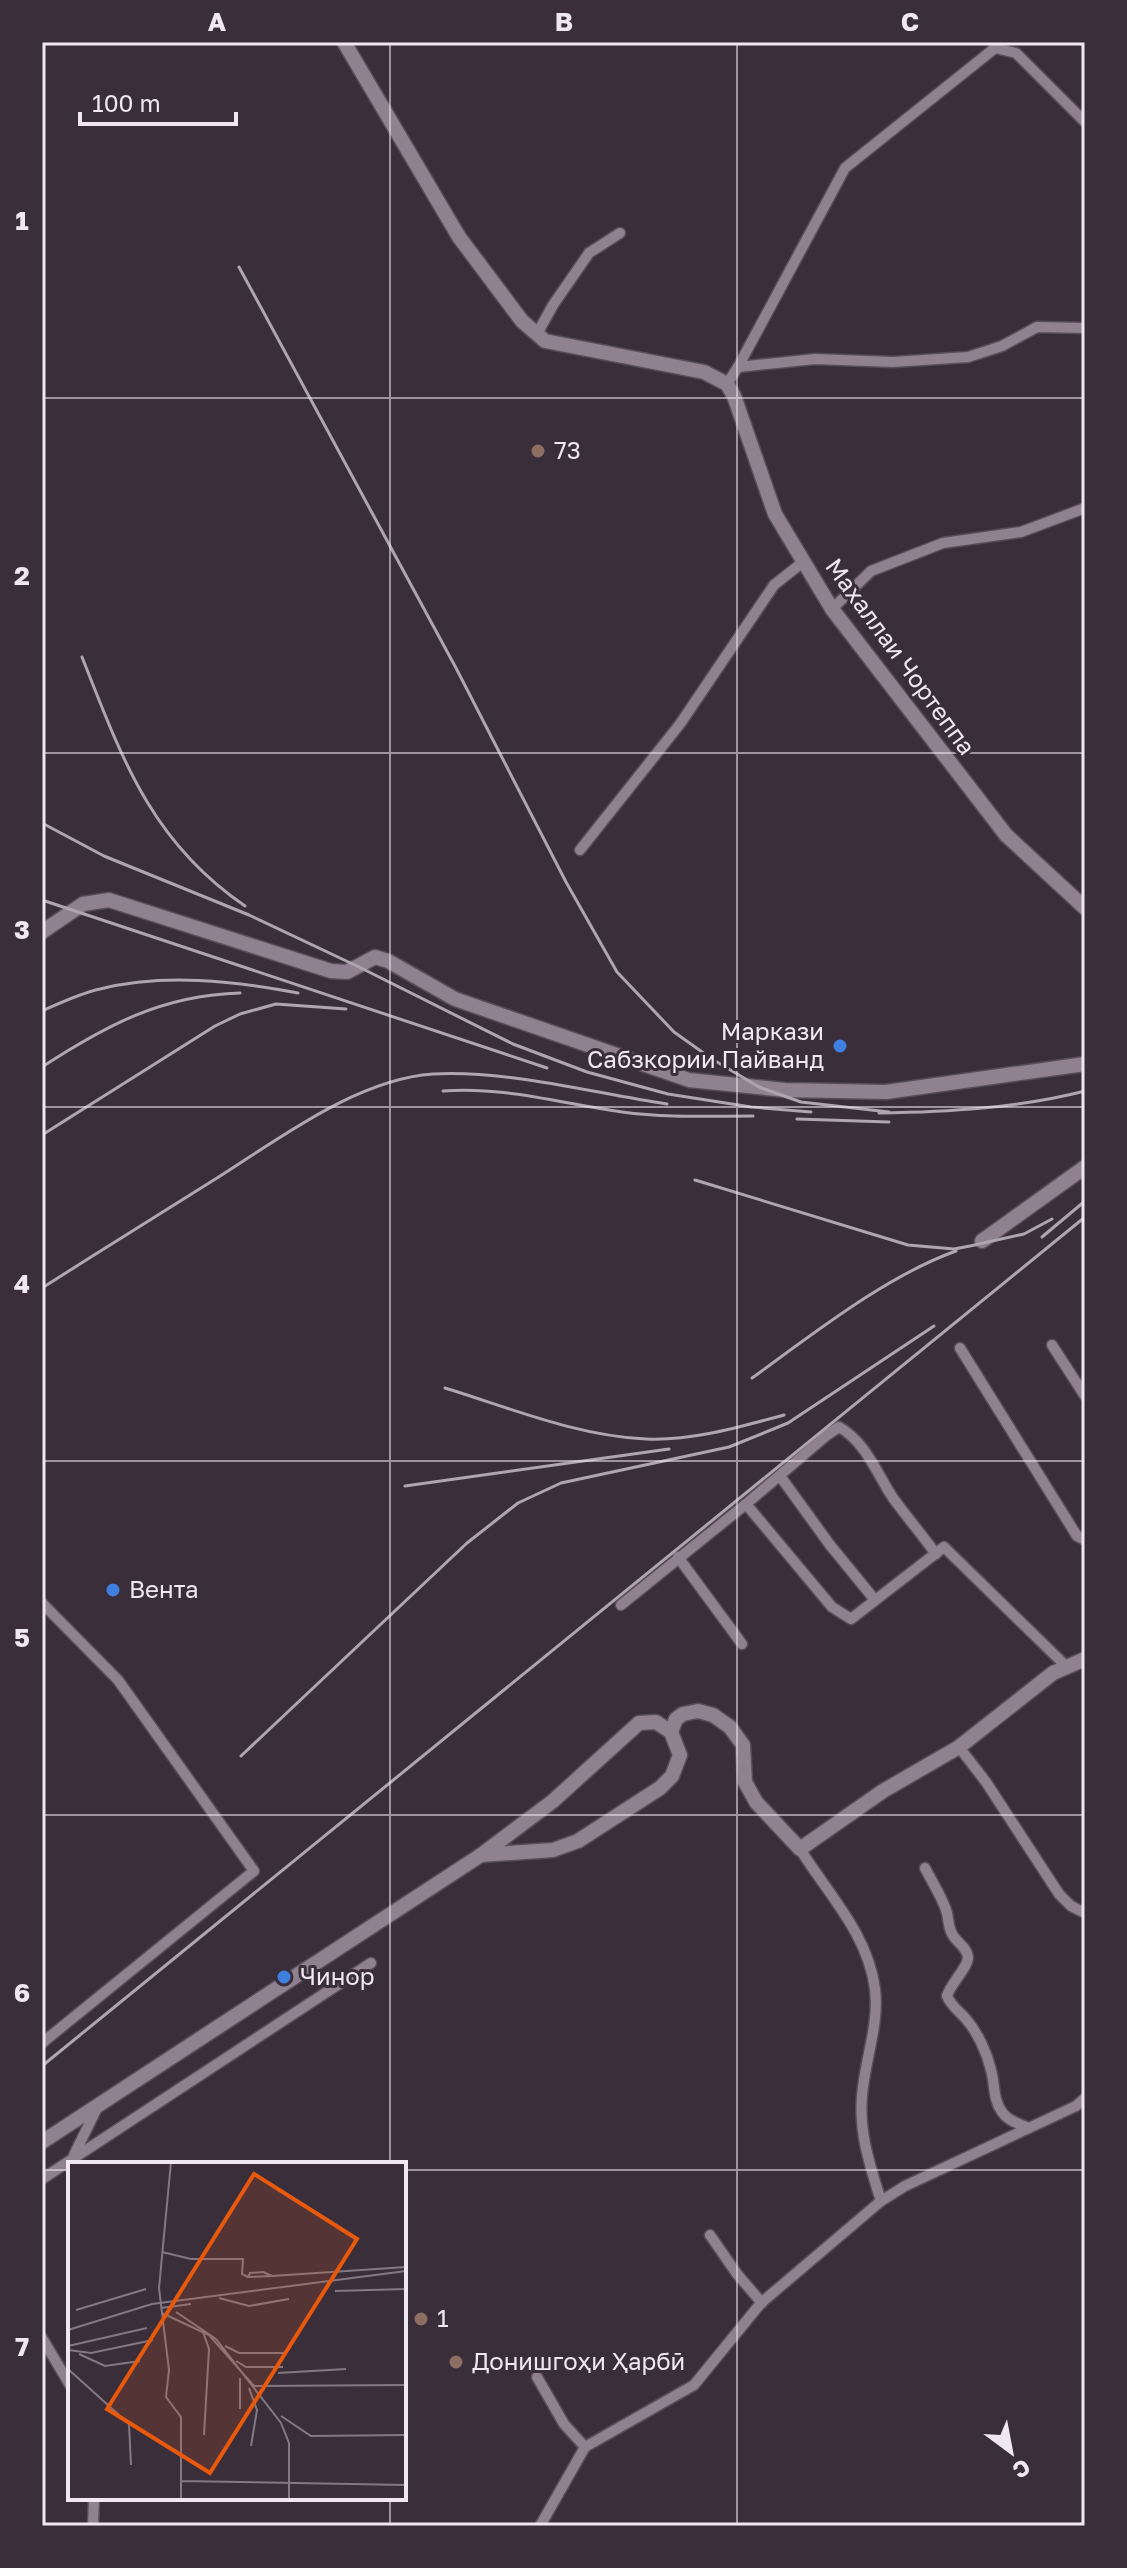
<svg xmlns="http://www.w3.org/2000/svg" width="1127" height="2568" font-family="'Golos Text',sans-serif">
<style>
.lines{fill:none;stroke-linecap:round;stroke-linejoin:round}
.street-casing{stroke:#574d58;stroke-width:13}
.secondary-casing{stroke:#574d58;stroke-width:17}
.street{stroke:#8f818f;stroke-width:10}
.secondary{stroke:#8f818f;stroke-width:14}
.rail{stroke:#aea5af;stroke-width:3}
.grid{fill:none;stroke:#f0e8f0;stroke-width:2;stroke-opacity:0.55}
.education-dot{fill:#8d6e63;stroke:#3a2e3b;stroke-width:3}
.shop-dot{fill:#3f7fe0;stroke:#3a2e3b;stroke-width:3}
.labels{text-anchor:middle;stroke-width:6;stroke-linejoin:round;paint-order:stroke}
.poi-label{font-size:24px;fill:#f0e8f0;stroke:#3a2e3b;text-anchor:start}
.street-label{font-size:24px;fill:#f0e8f0;stroke:#3a2e3b}
.inset-road{fill:none;stroke:#837883;stroke-width:2}
.view{fill:#e8590c;fill-opacity:0.15;stroke:#e8590c;stroke-width:4}
.inset-edge{fill:none;stroke:#f0e8f0;stroke-width:4}
.neatline{fill:none;stroke:#f0e8f0;stroke-width:3}
.grid-label{font-size:26px;text-anchor:middle;font-weight:bold;fill:#f0e8f0}
</style>
<rect width="100%" height="100%" fill="#3a2e3b"/>
<g class="lines">
<defs>
<g id="street">
<polyline points="537,334 553,305 589,253 620,233"/>
<polyline points="738,367 815,359 893,362 968,357 1002,346 1037,327 1085,328"/>
<polyline points="727,384 738,367 845,168 995,48 1016,53 1085,122"/>
<polyline points="832,609 871,571 943,543 1021,532 1085,508"/>
<polyline points="580,850 680,724 774,585 803,562"/>
<polyline points="1052,1345 1085,1396"/>
<polyline points="960,1348 1077,1536 1085,1540"/>
<polyline points="780,1476 830,1545 875,1600"/>
<polyline points="746,1504 832,1607 851,1619 944,1547 1067,1667"/>
<polyline points="678,1557 742,1644"/>
<polyline points="42,1603 118,1680 254,1871 42,2043"/>
<path d="M621,1605L746,1504L827,1435L839,1427C866,1442 877,1474 893,1498C907,1517 922,1535 936,1554"/>
<polyline points="959,1747 986,1782 1059,1894 1071,1906 1085,1913"/>
<path d="M800,1849C828,1894 868,1934 875,1989C879,2022 867,2054 863,2087C857,2127 869,2163 881,2201"/>
<path d="M925,1868C932,1882 943,1898 947,1913C949,1922 948,1929 954,1937C959,1944 967,1948 968,1957C968,1968 950,1984 947,1996C951,2006 959,2011 966,2019C978,2033 987,2053 991,2070C995,2084 993,2100 1002,2112C1008,2121 1020,2124 1029,2128"/>
<polyline points="74,2155 97,2108"/>
<polyline points="42,2179 371,1963"/>
<polyline points="710,2235 737,2274 762,2303"/>
<polyline points="42,2338 70,2385"/>
<polyline points="537,2377 564,2424 585,2447"/>
<polyline points="93,2526 94,2498"/>
<polyline points="540,2526 585,2447 694,2385 761,2303 881,2201 905,2186 1076,2106 1085,2098"/>
</g>
<g id="secondary">
<polyline points="344,42 459,237 522,321 545,341 704,372 727,384 734,396 775,514 832,609 1006,835 1085,908"/>
<polyline points="42,932 83,904 109,900 331,971 347,972 375,957 388,961 455,999 689,1080 785,1090 886,1092 1085,1064"/>
<polyline points="982,1241 1085,1167"/>
<polygon points="656,1722 671,1732 680,1755 672,1776 660,1788 578,1841 553,1850 481,1855 553,1801 639,1723"/>
<polyline points="671,1732 676,1719 683,1714 698,1711 713,1715 730,1727 743,1745 745,1782 756,1802 800,1849 883,1791 959,1747 1053,1673 1085,1659"/>
<polyline points="42,2142 481,1855"/>
</g>
</defs>
<!-- street casing -->
<use href="#street" class="street-casing"/>
<!-- secondary casing -->
<use href="#secondary" class="secondary-casing"/>
<!-- street -->
<use href="#street" class="street"/>
<!-- secondary -->
<use href="#secondary" class="secondary"/>
<!-- rail -->
<g class="rail">
<polyline points="239,267 456,668 566,882 617,972 674,1032 712,1059 759,1087 801,1102 889,1112"/>
<path d="M82,657C122,758 151,842 245,906"/>
<polyline points="42,823 104,856 249,915 359,967 513,1044 587,1072 668,1094 751,1107 811,1112"/>
<polyline points="42,900 547,1068"/>
<path d="M42,1011C60,1003 81,993 100,989C164,973 234,981 298,993"/>
<path d="M42,1067C105,1026 162,995 240,993"/>
<path d="M443,1091C503,1086 563,1104 622,1112C665,1118 709,1116 753,1116"/>
<path d="M879,1113C947,1112 1019,1108 1085,1091"/>
<polyline points="797,1119 889,1122"/>
<polyline points="42,1135 215,1026 240,1014 276,1004 346,1009"/>
<polyline points="695,1180 908,1245 954,1249 970,1246 1024,1234 1052,1219"/>
<polyline points="1042,1237 1085,1201"/>
<path d="M42,1288C100,1251 158,1215 217,1178C279,1139 357,1079 433,1074C510,1070 592,1093 667,1104"/>
<path d="M752,1378C813,1334 886,1276 956,1251"/>
<path d="M445,1388C510,1408 577,1436 646,1439C693,1441 739,1427 784,1415"/>
<polyline points="405,1486 669,1449"/>
<polyline points="241,1756 467,1543 518,1503 561,1483 729,1447 788,1423 934,1326"/>
<polyline points="42,2066 1085,1217"/>
</g>
</g>
<!-- grid -->
<path class="grid" d="M390,42V2164M737,42V2526M42,398H1085M42,753H1085M42,1107H1085M42,1461H1085M42,1815H1085M42,2170H70M404,2170H1085M390,2498V2526"/>
<!-- markers -->
<g class="education-dot">
<circle cx="538" cy="451" r="8"/>
<circle cx="421" cy="2319" r="8"/>
<circle cx="456" cy="2362" r="8"/>
</g>
<g class="shop-dot">
<circle cx="840" cy="1046" r="8"/>
<circle cx="113" cy="1590" r="8"/>
<circle cx="284" cy="1977" r="8"/>
</g>
<g class="labels">
<!-- poi labels -->
<g class="poi-label">
<text x="554" y="459">73</text>
<text x="824" y="1040" text-anchor="end">Маркази<tspan x="824" dy="28">Сабзкории Пайванд</tspan></text>
<text x="129" y="1598">Вента</text>
<text x="300" y="1985">Чинор</text>
<text x="437" y="2327">1</text>
<text x="472" y="2370">Донишгоҳи Ҳарбӣ</text>
</g>
<!-- street labels -->
<g class="street-label">
<text transform="translate(900 657) rotate(54)" y="8">Махаллаи Чортеппа</text>
</g>
</g>
<!-- overview -->
<g transform="translate(68 2162)">
<rect width="338" height="338" fill="#3a2e3b"/>
<path class="inset-road" d="M94,90L123,97H175L174,112L180,115M195,110L204,114L180,115L182,111ZM204,114L338,105M267,129L338,127M151,136L181,144L221,137M93,146L123,142M8,148L78,127M108,150L148,177L213,261L221,281V338M94,151L91,126L103,0M134,167L141,187L136,273M0,168L84,142L338,109M0,184L79,166M157,184L171,191H218M0,188L23,191L85,178M11,192L37,204L72,199M168,199L178,205H215M0,207L61,262L63,303M210,211L278,207M172,216V247M181,226L189,248L183,284M213,254L243,274L338,273M113,319L338,323M113,338V255L98,235L101,208L94,151L141,173L186,224L338,223"/>
<path class="view" d="M186,12L289,77L142,311L39,247Z"/>
<rect width="338" height="338" class="inset-edge"/>
</g>
<!-- border -->
<rect width="1127" height="2568" fill="none" stroke="#3a2e3b" stroke-width="88"/>
<!-- north arrow -->
<g transform="translate(1011 2452) rotate(148)" stroke="#3a2e3b" stroke-width="6" paint-order="stroke">
<path d="M0-6L14 30L0 20L-14 30Z" fill="#f0e8f0"/>
<text y="-12" font-size="22" font-weight="bold" text-anchor="middle" fill="#f0e8f0">С</text>
</g>
<!-- scale -->
<path d="M80 112v12h156v-12" fill="none" stroke="#f0e8f0" stroke-width="4"/>
<text x="92" y="112" font-size="24" fill="#f0e8f0" stroke="#3a2e3b" stroke-width="6" paint-order="stroke">100 m</text>
<rect x="44" y="44" width="1039" height="2480" class="neatline"/>
<g class="grid-label">
<text x="217" y="31">A</text>
<text x="564" y="31">B</text>
<text x="910" y="31">C</text>
<text x="22" y="230">1</text>
<text x="22" y="585">2</text>
<text x="22" y="939">3</text>
<text x="22" y="1293">4</text>
<text x="22" y="1647">5</text>
<text x="22" y="2002">6</text>
<text x="22" y="2356">7</text>
</g>
</svg>
